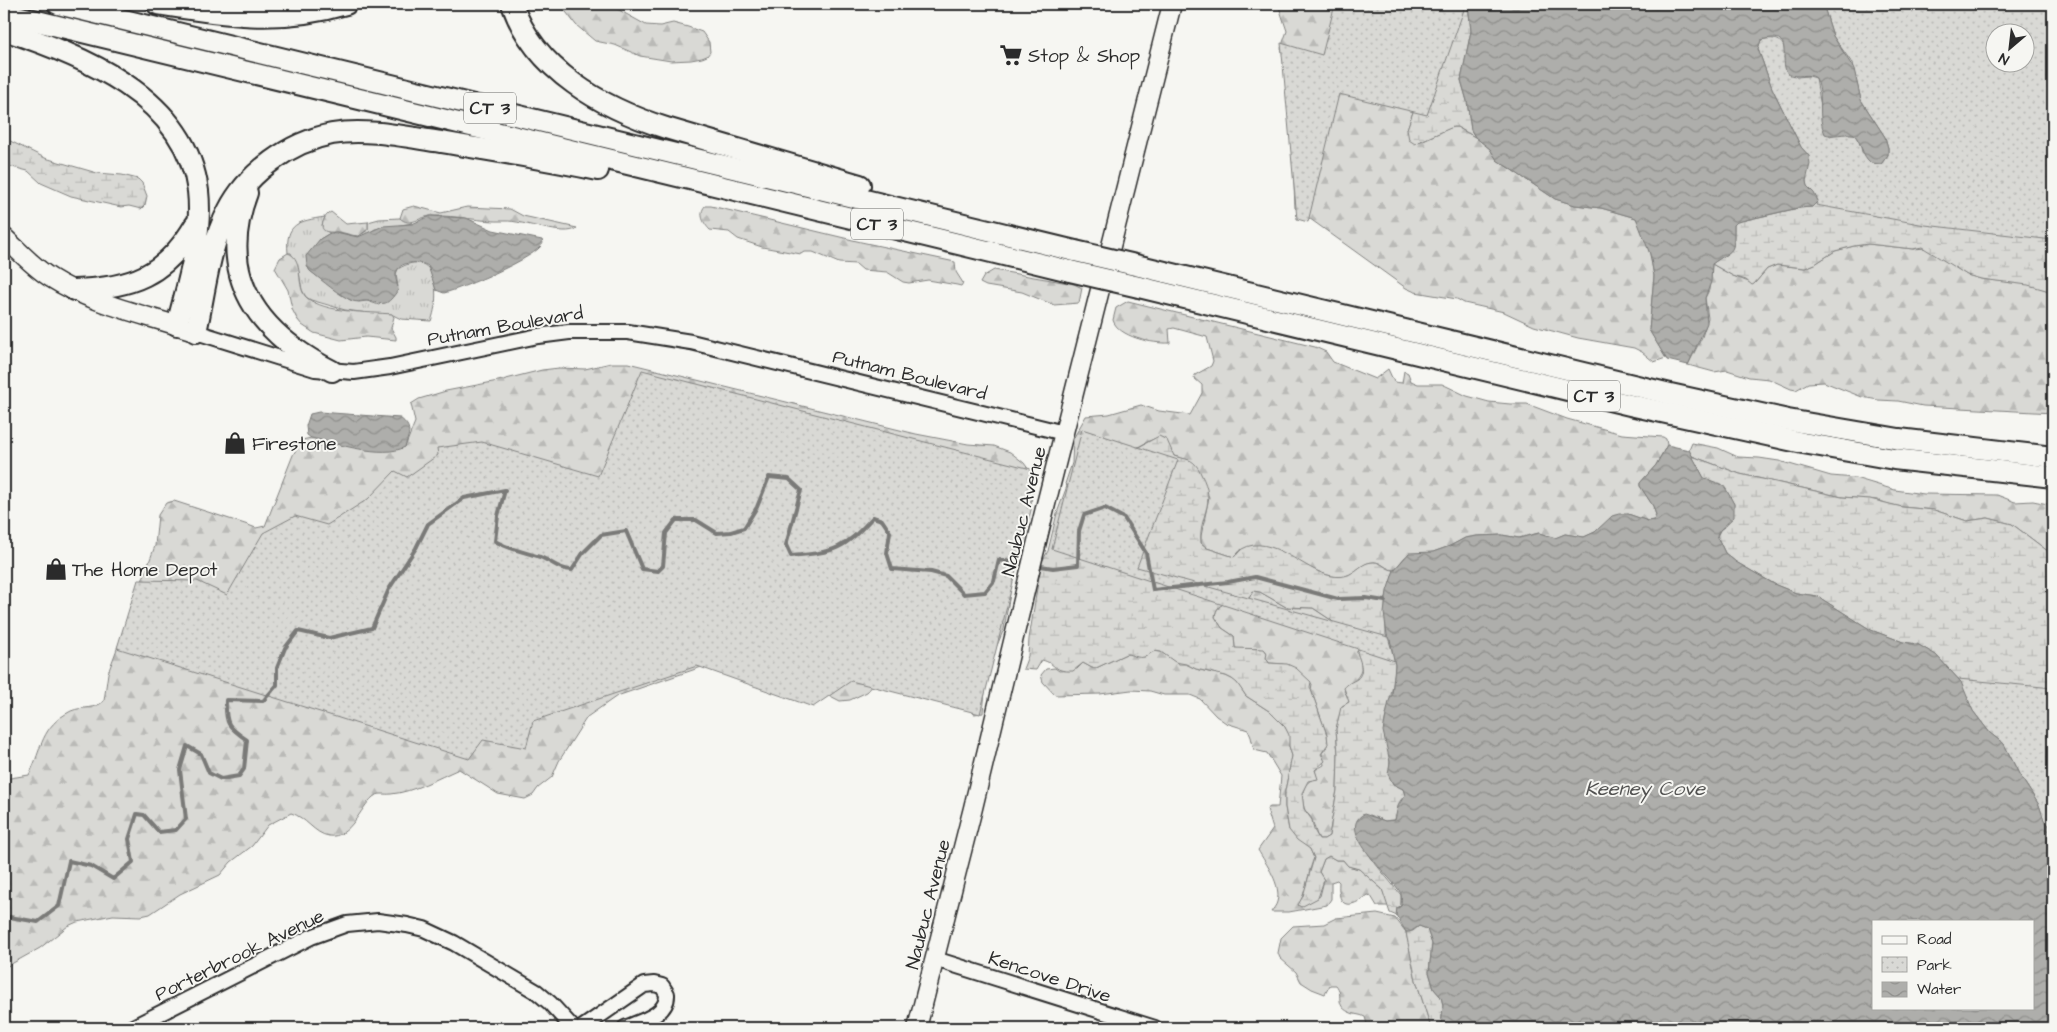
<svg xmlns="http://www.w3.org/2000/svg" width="2057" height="1032" font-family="'Architects Daughter',sans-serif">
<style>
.grass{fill:url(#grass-tufts);stroke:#828280}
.forest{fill:url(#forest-firs);stroke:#828280}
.wetland{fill:url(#wetland-marsh);stroke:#828280;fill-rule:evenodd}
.park{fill:url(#park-dots);stroke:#828280;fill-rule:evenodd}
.water{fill:url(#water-waves);stroke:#7a7a78;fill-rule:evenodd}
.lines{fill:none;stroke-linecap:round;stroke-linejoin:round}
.stream{stroke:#7a7a78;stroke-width:4}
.minor-casing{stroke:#2b2b2b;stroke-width:18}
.major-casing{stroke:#2b2b2b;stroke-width:21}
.highway-casing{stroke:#2b2b2b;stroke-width:24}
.minor{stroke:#f6f6f2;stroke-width:14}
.major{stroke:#f6f6f2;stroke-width:18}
.highway{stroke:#f6f6f2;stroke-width:20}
.highway-bridge-casing{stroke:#2b2b2b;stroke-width:24;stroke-linecap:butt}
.highway-bridge{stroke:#f6f6f2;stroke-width:20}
.labels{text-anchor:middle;stroke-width:4;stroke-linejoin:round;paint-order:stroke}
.shield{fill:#f6f6f2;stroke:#686867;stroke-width:1}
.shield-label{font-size:18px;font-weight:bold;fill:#2b2b2b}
.poi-label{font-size:19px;fill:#2b2b2b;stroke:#f6f6f2;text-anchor:start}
.street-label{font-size:19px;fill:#2b2b2b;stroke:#f6f6f2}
.water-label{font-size:20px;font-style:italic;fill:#525251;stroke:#f6f6f2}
</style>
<defs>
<pattern id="grass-tufts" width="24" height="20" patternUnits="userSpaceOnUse" patternTransform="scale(1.25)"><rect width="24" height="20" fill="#d9d9d5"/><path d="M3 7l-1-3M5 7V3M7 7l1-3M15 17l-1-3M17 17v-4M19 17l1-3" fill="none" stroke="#babab7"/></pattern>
<pattern id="forest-firs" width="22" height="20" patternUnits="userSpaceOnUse" patternTransform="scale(1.25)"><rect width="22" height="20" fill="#d9d9d5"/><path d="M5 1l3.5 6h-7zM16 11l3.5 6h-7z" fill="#babab7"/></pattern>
<pattern id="wetland-marsh" width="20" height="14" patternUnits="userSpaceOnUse" patternTransform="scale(1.25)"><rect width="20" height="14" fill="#d9d9d5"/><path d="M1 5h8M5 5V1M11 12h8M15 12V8" fill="none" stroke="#babab7"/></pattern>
<pattern id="park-dots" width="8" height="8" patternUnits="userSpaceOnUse" patternTransform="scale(1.25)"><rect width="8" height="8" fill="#d9d9d5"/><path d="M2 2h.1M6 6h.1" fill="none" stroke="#babab7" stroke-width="1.8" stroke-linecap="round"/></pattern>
<pattern id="water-waves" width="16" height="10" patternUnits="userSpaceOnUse" patternTransform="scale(1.25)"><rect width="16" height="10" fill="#aeaeab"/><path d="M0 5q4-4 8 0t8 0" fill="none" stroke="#8e8e8b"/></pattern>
</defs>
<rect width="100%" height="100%" fill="#f6f6f2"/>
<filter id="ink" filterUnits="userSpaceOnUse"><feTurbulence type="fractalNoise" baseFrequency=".02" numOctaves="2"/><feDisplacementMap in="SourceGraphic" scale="10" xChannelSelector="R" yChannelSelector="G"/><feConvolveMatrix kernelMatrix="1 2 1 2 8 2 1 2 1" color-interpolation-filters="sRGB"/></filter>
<g filter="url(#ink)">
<!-- grass -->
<g class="grass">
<path d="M325,217L322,225L324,230L330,233L320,239L307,266L310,271L350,300L359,302L367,301L379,305L398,287L396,274L398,269C437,245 441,296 431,321L401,319L391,314H376L345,310L311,300L306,297L302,290L299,272L291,253H288C285,223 299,221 325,217Z"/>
<path d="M400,218L413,223L375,229L368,234L358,237L336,232C348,233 359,240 368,229V222L379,219Z"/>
</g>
<!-- forest -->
<g class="forest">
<polygon points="560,4 608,4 646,25 660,26 673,23 688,27 702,32 709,42 710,52 707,56 702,58 691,60 671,61 640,56 615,45 595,41 576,25"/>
<polygon points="1278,4 1424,4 1413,112 1407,129 1419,142 1452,127 1457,127 1475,137 1490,149 1497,160 1555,199 1575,205 1601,208 1636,218 1639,222 1650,254 1654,276 1649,330 1666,358 1654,362 1642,352 1634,348 1578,338 1534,326 1504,312 1464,303 1457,299 1415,292 1406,288 1295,208 1289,70 1281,48 1287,31"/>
<path d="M414,206L441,213L467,207L510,209L523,216L577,228C565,238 523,220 505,221C480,222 457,215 432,216C420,216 410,228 400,218L403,209Z"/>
<path d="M705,206H711L861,242L955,262L956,272L963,283L961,286L957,285L928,280L909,283L903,282L887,272L863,270L856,264L839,263L813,252H804L801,254L762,247L738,239L729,232L710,230C704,224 698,214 705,206Z"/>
<path d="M331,212L346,224L368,222V229L359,236C352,236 346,233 339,232C331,232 319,234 323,222C325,217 326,215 331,212Z"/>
<polygon points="1868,244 1913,249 1926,248 1967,275 1981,279 2028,284 2053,292 2053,413 1923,406 1898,401 1878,400 1862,397 1824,382 1808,383 1796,390 1791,389 1769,379 1749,377 1727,370 1714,372 1688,365 1702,337 1708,318 1705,298 1709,290 1712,264 1733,276 1754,284 1767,269 1777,265 1805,268 1815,264 1835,251 1854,246"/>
<path d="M288,253C305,259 295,288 307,298C326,313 368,312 392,314L394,317L391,328L396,337V340L366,337L341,340L314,333L302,325L297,319L292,309L288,290L275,268L280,258Z"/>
<polygon points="994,270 1074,284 1082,288 1079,303 1054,305 1022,292 986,286 980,283 984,276"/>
<path d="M1128,301L1315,347L1326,352L1333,362L1375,379L1388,369L1394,382L1402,383L1404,371L1408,373L1411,381L1418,384H1442L1467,396L1489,402L1510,404H1527L1567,419L1622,434L1663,437L1666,439L1667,445L1656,465L1640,483V486L1653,506L1656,515L1654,520L1648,521L1628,514L1603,525L1595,532L1584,537L1565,534L1556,538L1539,533L1519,538L1502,535L1477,536L1465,538L1450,546L1433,552L1405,557L1394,570C1386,570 1382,562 1374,562C1360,562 1354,577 1340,577C1328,577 1318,571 1307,567C1288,560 1269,553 1249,547L1241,550L1234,557L1207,548L1201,543V536L1209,497L1189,460L1174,456C1164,442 1169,432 1149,441L1067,486L1065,484L1072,463L1073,439L1086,416L1109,414L1141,405L1159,411L1190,415L1202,393V385L1194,378L1195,375L1211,366L1213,361L1207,337L1174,328L1169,329L1170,343C1153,344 1118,337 1113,320L1116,308Z"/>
<path d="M611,363H628L916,434L968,444L994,446L1010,452L1024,463L1029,470L1033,487L1027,531L1012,582L1004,629L987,669L983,713L974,714L969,707L891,666L867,692L850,700L840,701L815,688L719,661L617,696L587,717L559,761L552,777L538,788L533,795L525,799L498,794L459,769C438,778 414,792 391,794C384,795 380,792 373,797C360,808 350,839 329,836C314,834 306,817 291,813L268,825L252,846L231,862L220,875L180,894L150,914L141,916L113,915L77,922L68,926L40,948L4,968V779L29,775C43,747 40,727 71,711C83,706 94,710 104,701L108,673L155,546L158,515L166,503L174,501L248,525L256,528L265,526L293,455L302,440L311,438L362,449L405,447L415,422L411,404L419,399L446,391L498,381L542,370L559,368L585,369Z"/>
<polygon points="1692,443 1718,448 1738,457 1759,458 1779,461 1831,476 1855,478 1895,490 1924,494 1997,495 2015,502 2033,501 2053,505 2053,555 2012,524 1988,518 1967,521 1934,510 1902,507 1888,504 1878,500 1842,497 1740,474 1692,456 1689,450"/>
<path d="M1253,591L1260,592L1286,607L1313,608L1331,620L1360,645L1357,652C1358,656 1361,660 1361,664C1363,678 1351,681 1344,691L1348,697L1349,702L1342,706L1336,729L1338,754L1337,790L1329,836L1324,839H1319C1315,832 1315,827 1312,820C1311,816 1307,814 1305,810C1300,799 1302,779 1317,779L1315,770L1324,765L1322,753L1327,747V735L1311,690L1312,684L1283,664L1269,663L1266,658V651C1257,646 1246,651 1235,648L1234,636L1222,628L1215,617C1216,600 1235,601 1248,600Z"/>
<path d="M1153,651L1161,652L1179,664H1186L1196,669L1226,676L1232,679L1237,682L1246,696L1269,711L1285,727L1290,735L1289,746L1292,756L1285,791V807L1289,830L1310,849L1314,858C1308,872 1307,891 1299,904L1308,902L1320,896L1324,880L1319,872L1324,859L1329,856L1336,860H1343L1348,866L1359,869L1382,889L1389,906H1377L1371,896L1368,895C1350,909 1337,909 1339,882L1337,880L1331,882V899L1327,905L1289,912H1271C1273,909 1276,906 1277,902C1282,885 1266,864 1258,850L1273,829L1267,809L1270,807H1278L1281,776L1267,753L1254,750L1251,737L1248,730L1226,723L1216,716L1200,699L1190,695H1164L1150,691L1131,690L1100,694L1055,695L1043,682L1041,675L1046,669L1055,668L1059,671L1077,669L1083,663L1092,668H1096L1126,654L1145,657Z"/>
<path d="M1377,914L1395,918L1406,932L1416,980L1431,1028H1368L1365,1017C1360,1014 1354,1015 1349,1012C1334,1005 1344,994 1336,985H1330L1325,994L1312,989L1301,982L1296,972L1280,958L1278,953L1281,938L1293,926L1324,924L1336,918Z"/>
</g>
<!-- wetland -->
<g class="wetland">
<polygon points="1424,4 1468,4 1471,31 1461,80 1467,101 1471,130 1475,137 1457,127 1453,127 1418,142 1415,144 1409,140 1407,129 1413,112"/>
<path d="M1823,4H2053L2022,217L2053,240V227V292L2028,285L1981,279L1967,275L1922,247L1913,249L1868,244L1854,246L1835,251L1815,264L1805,268L1777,265L1767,269L1754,284L1752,285L1746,280L1733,276L1712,264C1734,248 1734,255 1734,225L1737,222L1799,208L1812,207L1880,128L1867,110ZM1994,32H2024V62H1994Z"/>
<polygon points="4,138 45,158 97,173 122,175 138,179 142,183 147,196 145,205 141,209 129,206 121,207 71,196 41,183 28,171 12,167 4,161"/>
<path d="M1159,436L1167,440L1174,456C1179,458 1184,458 1189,460C1195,462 1199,469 1201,474C1218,505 1198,515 1201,543L1207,548L1234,557C1237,555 1239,551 1242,549C1271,532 1305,572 1332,576C1356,580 1357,562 1374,562C1382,562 1386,570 1394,570L1385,601L1386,635C1404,656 1390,697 1385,720C1382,733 1389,749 1390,762C1390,778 1385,781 1403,789L1405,795L1400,801L1395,820L1385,821L1369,815L1363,845L1374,862L1401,895V906L1397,908V916L1390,913L1382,889L1359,869L1348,866L1343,860H1336L1329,856L1324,859L1319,872L1324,880L1318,898L1301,907L1298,905L1303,896L1314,858L1310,849L1297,840L1289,830L1285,807V791L1292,756L1289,746V735L1285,727L1269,711L1246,696L1237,683L1232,679L1226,676L1196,669L1186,664L1175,662L1161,652L1155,651C1151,652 1148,656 1144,657C1138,659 1132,654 1126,654L1096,668H1092L1083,663L1073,671C1053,672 1057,664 1042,660L1036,670L1023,669L1028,656L1029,639L1039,576L1036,572L1048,551L1057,513L1067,486ZM1253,591L1260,592L1286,607L1313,608L1331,620L1343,634L1360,645L1357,652C1359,659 1366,672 1357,679C1352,682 1348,683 1344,688L1349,702L1341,707L1336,729L1338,754L1337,790L1329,836L1324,839H1319L1314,830L1312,820L1304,809L1302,793L1308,781L1318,779L1315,770L1325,761L1321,754L1328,744L1327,735L1310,687L1311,682L1296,668L1287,664L1269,663L1266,658L1267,653L1264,649L1235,648L1234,636L1222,628L1215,617C1216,600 1235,601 1248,600Z"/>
<polygon points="1692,456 1740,474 1842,497 1870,499 1902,507 1934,510 1967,521 1988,518 2012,524 2053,555 2053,830 1961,682 1936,655 1917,644 1903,642 1871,630 1817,596 1796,593 1776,585 1736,562 1725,553 1717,536 1720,530 1727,525 1734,504 1723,486 1704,478"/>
<polygon points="1419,926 1427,929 1432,944 1429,972 1434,989 1441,997 1443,1005 1441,1028 1431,1028 1416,980 1407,938 1406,932 1413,931"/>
</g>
<!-- park -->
<g class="park">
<polygon points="1335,4 1466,4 1427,115 1339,94 1308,222 1297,219 1281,43 1322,55"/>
<path d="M1823,4H2053V240L1925,225L1816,205L1818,201C1815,195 1812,193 1808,188C1803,180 1808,165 1809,156L1801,147L1772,88L1758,49L1761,40C1777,36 1787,41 1784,58L1796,77L1809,76L1816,78L1820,101L1830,136L1840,133L1854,134L1860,143L1862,152L1881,164L1888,155V148L1885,137L1861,100L1852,63L1833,36ZM1994,32H2024V62H1994Z"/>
<polygon points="642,370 1031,469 1031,510 980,714 851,681 813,707 697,666 533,721 526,748 483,740 469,759 117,648 138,580 197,581 227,595 263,533 295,516 327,525 368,499 395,471 407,477 438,455 437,448 482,442 598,476"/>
<polygon points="1082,429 1178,460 1137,567 1388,637 1395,661 1052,549"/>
<polygon points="1958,679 2053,688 2053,830 2044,820 2039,805 2019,774 2004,744 1990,733 1973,711"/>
</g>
<!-- water -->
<g class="water">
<path d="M1468,4H1823L1833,36L1854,69L1861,100L1885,137L1888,148V155L1881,164L1871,163C1861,155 1862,143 1854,134C1844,133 1832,137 1825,134C1816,116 1825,96 1816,78C1808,72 1797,79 1788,74C1777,60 1797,30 1761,40L1758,49L1772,88L1801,147L1809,156L1810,164L1806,181L1807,186L1814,193L1818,201L1812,207L1798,208L1737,222L1734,225C1734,256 1735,247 1712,264L1711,282L1705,298L1707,323L1688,365L1667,360L1649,330L1654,276L1650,254L1636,218L1601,208L1575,205L1555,199L1497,160L1490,149L1475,137L1471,130L1467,101L1461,80L1471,31Z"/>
<path d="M430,216L466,218L493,230L542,240L543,243C538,257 461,289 444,293L436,290L428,266C420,261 398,260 396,274C395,279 398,285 398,290C387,306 385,305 369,301C363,300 358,303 353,301C338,295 323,281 310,271L307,266L306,256L320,239L330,233L336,232L358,237L383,226L412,224Z"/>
<path d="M319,412L400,418C413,428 409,433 405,447C383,459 335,443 311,438L307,435L306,426L310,414Z"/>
<path d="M1667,445L1689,450L1704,478L1723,485L1726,489L1734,504V517L1720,530L1717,536L1725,553L1736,562L1776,585L1796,593L1817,596L1871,630L1903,642L1917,644L1936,655L1961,682L1973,711L1990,733L2004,744L2019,774L2039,805L2044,820L2053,830V1028H1441L1443,1005L1441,997L1434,989L1429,972L1432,944L1427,929L1419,926L1410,932H1406L1396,915L1397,908L1401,906C1401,903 1402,898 1401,894C1396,880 1333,830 1364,814L1385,821L1395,820L1398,806L1405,795L1403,789L1393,784L1388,774L1390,762L1383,731L1389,701L1392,695L1395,665L1390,639L1387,635L1384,613L1387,591L1394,570L1409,553L1433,552L1450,546L1465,538L1477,536L1502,535L1519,538L1539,533L1555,538L1565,534L1584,537L1595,532L1612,516L1619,514H1628L1648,521L1654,520L1656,515L1653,506L1640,486V483L1656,465ZM1873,921H2033V1008H1873Z"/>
</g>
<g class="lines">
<!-- stream -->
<g class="stream">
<polyline points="1035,565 1053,568 1078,565 1079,531 1084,515 1105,508 1124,518 1146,553 1153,590 1228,582 1255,577 1338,599 1366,598 1385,601"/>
<path d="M4,916L38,922L59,906L69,861L91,866L113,879L133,862L129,839L137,814L144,815L159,832L176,830L186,819L180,770L187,746L201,754L209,773L221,779L239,776L244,769L247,740C228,727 225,724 226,700L263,701L277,685V668L285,648L298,631L329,638L372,628L389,589L416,548L428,524L464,498L505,490L498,516L495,541C510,550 523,551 540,557C551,561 559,570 572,570L583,553L601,535L626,531L642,569L658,571L663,566L666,533L676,520H696L717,533L731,532L744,528L757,507L769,477L789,479L801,490L786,545L791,556C836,552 843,550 873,517L882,520L890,532L887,553L892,569L931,572L946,576L964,594L985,592L994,581L999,560L1026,564"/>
</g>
<defs>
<g id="minor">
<polyline points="196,332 315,369 354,372 390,367 538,336 569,332 628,332 691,342 1064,433"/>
<polyline points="935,959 1155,1028"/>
<polyline points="131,1028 311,937 347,924 378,921 407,925 424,929 454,943 537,992 550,1003 573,1028"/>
<path d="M582,1028L644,985L654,984L662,986L667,994C668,1015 641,1021 625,1028"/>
</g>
<g id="major">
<path d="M4,237C19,251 33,267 51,278C92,304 143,314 188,329"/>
<polyline points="917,1028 973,808 1046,504 1172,4"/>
</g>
<g id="highway">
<polyline points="58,4 1075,251"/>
<path d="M157,4C223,15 280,24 346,4"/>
<path d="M512,4C535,71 603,108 666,128L860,185"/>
<polyline points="4,13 1070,271"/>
<path d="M4,30C81,55 186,96 198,191C203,235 188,283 177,325"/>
<path d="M247,193C215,277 259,334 332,371"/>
<polyline points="1144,267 1670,394 1788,420 1899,439 2053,457"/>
<polyline points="1139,287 1630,405 1803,443 1894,459 2053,477"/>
<path d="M74,290C131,288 165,276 195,225"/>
<path d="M196,332C205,292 209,247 228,211C247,173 290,142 332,134C367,128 406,137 441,142C493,151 546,159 598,170"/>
</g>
</defs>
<!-- minor casing -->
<use href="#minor" class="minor-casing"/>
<!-- major casing -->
<use href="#major" class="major-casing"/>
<!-- highway casing -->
<use href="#highway" class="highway-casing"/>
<!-- minor -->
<use href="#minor" class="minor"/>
<!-- major -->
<use href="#major" class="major"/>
<!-- highway -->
<use href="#highway" class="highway"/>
<defs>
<g id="highway-bridge">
<polyline points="1075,251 1144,267"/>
<polyline points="1070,271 1139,287"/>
</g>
</defs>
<!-- highway-bridge casing -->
<use href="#highway-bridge" class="highway-bridge-casing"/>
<!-- highway-bridge -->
<use href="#highway-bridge" class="highway-bridge"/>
</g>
</g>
<!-- icons -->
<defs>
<symbol id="supermarket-bare" viewBox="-9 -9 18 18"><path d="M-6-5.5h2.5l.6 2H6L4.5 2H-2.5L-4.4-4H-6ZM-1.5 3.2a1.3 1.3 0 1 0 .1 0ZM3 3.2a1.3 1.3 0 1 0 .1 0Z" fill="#2b2b2b" stroke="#f6f6f2" stroke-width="2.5" paint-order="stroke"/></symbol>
<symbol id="shop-bare" viewBox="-9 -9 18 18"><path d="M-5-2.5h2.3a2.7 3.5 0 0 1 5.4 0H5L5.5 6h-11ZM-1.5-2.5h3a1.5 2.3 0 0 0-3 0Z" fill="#2b2b2b" stroke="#f6f6f2" stroke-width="2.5" paint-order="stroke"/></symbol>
</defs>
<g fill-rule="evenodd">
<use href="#supermarket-bare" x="995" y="39" width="32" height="32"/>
<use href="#shop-bare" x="219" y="427" width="32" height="32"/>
<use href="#shop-bare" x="40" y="553" width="32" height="32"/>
</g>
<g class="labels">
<!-- shield labels -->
<g class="shield">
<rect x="464" y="92.5" width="52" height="31" rx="4"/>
<rect x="851" y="208.5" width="52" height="31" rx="4"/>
<rect x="1568" y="380.5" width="52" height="31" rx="4"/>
</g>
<g class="shield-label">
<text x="490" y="114">CT 3</text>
<text x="877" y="230">CT 3</text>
<text x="1594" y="402">CT 3</text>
</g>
<!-- poi labels -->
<g class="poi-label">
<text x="1028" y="62">Stop &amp; Shop</text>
<text x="252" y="450">Firestone</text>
<text x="72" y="576">The Home Depot</text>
</g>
<!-- street labels -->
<g class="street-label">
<text transform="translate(505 325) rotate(-10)" y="7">Putnam Boulevard</text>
<text transform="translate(910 374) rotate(14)" y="7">Putnam Boulevard</text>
<text transform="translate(1023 511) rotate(-76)" y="7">Naubuc Avenue</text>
<text transform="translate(927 904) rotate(-76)" y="7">Naubuc Avenue</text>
<text transform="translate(239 954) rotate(-26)" y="7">Porterbrook Avenue</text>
<text transform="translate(1050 976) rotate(18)" y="7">Kencove Drive</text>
</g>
<!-- water labels -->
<g class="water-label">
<text x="1645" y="795">Keeney Cove</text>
</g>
</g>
<!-- margin -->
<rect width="2057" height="1032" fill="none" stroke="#f6f6f2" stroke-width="20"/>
<rect x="10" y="10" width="2037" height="1012" fill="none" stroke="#2b2b2b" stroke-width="2" filter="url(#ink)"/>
<!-- legend -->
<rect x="1872" y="920" width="162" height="90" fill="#f6f6f2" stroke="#a5a5a2"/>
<rect x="1882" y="936" width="25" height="8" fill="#f6f6f2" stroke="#a5a5a2"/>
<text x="1917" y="944" font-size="15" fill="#2b2b2b">Road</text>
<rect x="1882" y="957" width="25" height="15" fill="url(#park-dots)" stroke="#a5a5a2"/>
<text x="1917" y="970" font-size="15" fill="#2b2b2b">Park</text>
<rect x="1882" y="982" width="25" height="15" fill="url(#water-waves)" stroke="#a5a5a2"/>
<text x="1917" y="994" font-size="15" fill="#2b2b2b">Water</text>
<!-- north arrow -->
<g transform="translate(2010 48) rotate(208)"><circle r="24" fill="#f6f6f2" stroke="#a5a5a2"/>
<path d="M0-4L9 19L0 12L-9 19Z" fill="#2b2b2b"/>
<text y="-8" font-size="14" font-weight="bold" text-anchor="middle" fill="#2b2b2b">N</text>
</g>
</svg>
